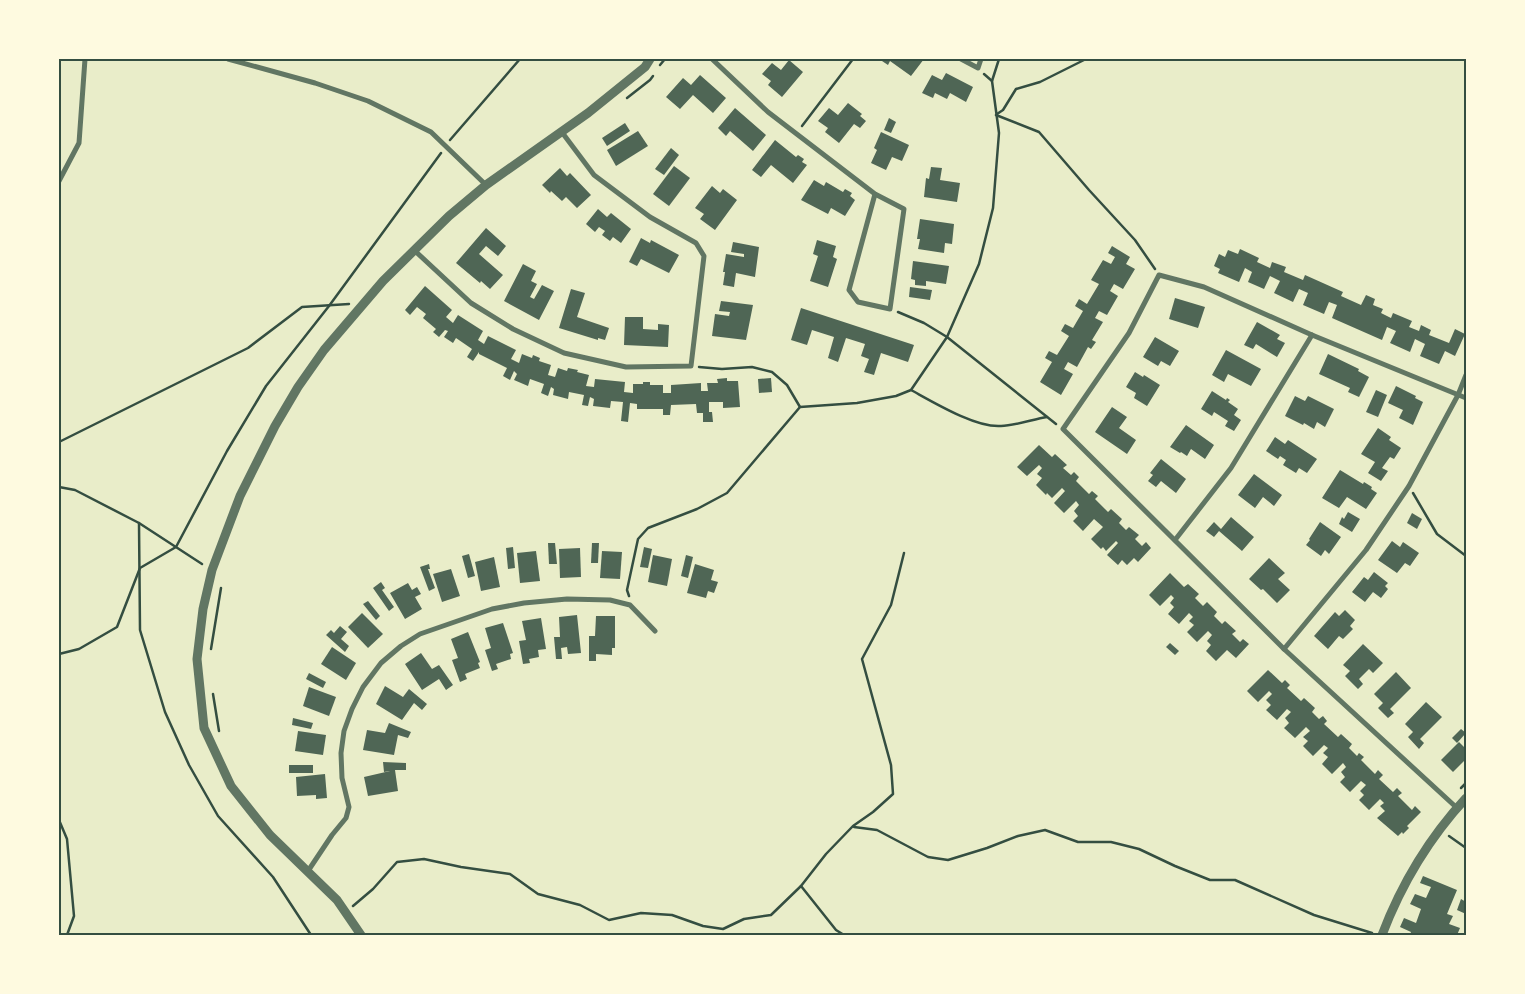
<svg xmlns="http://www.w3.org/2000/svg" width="1525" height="994" font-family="'Noto Sans',sans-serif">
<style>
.building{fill:#4f6655}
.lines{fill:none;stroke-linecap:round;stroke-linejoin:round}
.path{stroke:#344e41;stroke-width:2.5}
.minor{stroke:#617663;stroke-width:5}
.tertiary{stroke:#617663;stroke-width:9}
.neatline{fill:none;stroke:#344e41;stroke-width:2}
</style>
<rect width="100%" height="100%" fill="#e9edc9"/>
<!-- building -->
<g class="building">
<polygon points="879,59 924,59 911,76 890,61 888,65"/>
<polygon points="789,60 803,72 782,97 768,85 771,81 762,74 772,63 781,70"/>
<polygon points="946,73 973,87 966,102 950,93 947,99 935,93 933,98 922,93 932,75 942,80"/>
<polygon points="700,75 726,98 713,113 693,95 680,109 666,97 683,78 691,85"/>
<polygon points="848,103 862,114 860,116 866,121 860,128 854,124 839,143 825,132 828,128 818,121 829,108 838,115"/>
<polygon points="735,108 766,135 753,151 730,131 726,136 718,128"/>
<polygon points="889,118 896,122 891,133 884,130"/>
<polygon points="625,123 630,131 607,146 602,138"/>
<polygon points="638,131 648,146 616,166 607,150"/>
<polygon points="881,132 909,145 902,161 892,157 886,170 871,163 877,150 874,148"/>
<polygon points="775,140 796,157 798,155 804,159 802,162 807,165 793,183 771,165 761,177 752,170"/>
<polygon points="671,148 679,155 664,175 655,169"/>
<polygon points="674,166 690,178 669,206 653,194"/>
<polygon points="931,167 942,168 940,180 960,183 957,202 924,197 926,178 929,179"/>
<polygon points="560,168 567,176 570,173 591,195 577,208 566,197 562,201 551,191 550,193 542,185"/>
<polygon points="814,180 824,186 826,182 843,192 845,189 852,193 850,196 855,200 845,216 831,208 828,214 801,200"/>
<polygon points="712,186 720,193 723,189 737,200 715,230 700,219 704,214 695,208"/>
<polygon points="598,209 607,217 611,213 631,229 621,243 613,237 610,241 602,235 605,231 599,227 595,232 586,224"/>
<polygon points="920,219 954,224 952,244 945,243 944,253 918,249 920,239 917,239"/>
<polygon points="486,228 506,246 498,256 486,246 479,254 503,275 490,289 481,281 480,283 456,263"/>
<polygon points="641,238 650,243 651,240 679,255 669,273 641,259 637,266 629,262"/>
<polygon points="817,240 836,246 833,257 837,259 828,287 810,281 818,256 813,254"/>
<polygon points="733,242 759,247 755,277 736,273 734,287 723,285 725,272 723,272 726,254 744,257 744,254 731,252"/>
<polygon points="1112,246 1130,257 1126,264 1135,269 1123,289 1114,284 1110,291 1118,296 1107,315 1099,311 1095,318 1103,322 1092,340 1096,342 1091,349 1088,347 1077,367 1068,362 1064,369 1073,374 1061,395 1040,382 1052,362 1045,358 1049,351 1057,355 1069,336 1061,331 1065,324 1073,328 1083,311 1075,306 1079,299 1087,304 1099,284 1091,280 1103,260 1111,264 1115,257 1108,253"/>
<polygon points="1240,249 1259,258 1257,262 1270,268 1272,262 1286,267 1284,272 1303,280 1305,275 1343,292 1341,296 1361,305 1366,295 1375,299 1373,305 1383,309 1381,313 1391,318 1393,313 1412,321 1409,327 1419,331 1421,325 1431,330 1429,335 1449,343 1455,329 1465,334 1455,356 1445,351 1439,364 1420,356 1425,344 1415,339 1410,352 1390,343 1396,331 1387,327 1382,340 1332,318 1337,305 1329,302 1324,314 1303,305 1308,293 1299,289 1293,302 1274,293 1280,281 1270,276 1264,289 1248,282 1252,272 1245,268 1239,282 1218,273 1220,269 1214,266 1219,254 1225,257 1228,250 1238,254"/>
<polygon points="913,261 949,266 946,284 926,281 926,286 915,285 915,280 911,279"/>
<polygon points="523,264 536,271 531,281 537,284 530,297 534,299 542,285 554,291 539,320 504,301"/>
<polygon points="425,286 452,310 446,317 453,323 458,315 483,331 478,340 484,344 488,336 516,350 511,359 519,363 522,354 532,358 533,355 540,358 539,361 551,365 548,375 555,377 558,368 567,371 568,368 578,370 577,372 589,375 586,386 594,387 595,379 625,382 624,392 633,393 633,384 643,384 643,382 650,382 650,385 663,385 663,393 671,393 671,385 701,383 701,391 708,391 707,383 718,383 717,379 727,378 727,381 738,381 740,407 723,408 723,402 709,402 709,412 712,412 713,422 703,422 703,413 697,413 696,404 671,405 670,415 663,415 663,409 637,409 637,404 630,403 628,422 621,421 623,402 611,401 610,408 593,406 594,399 590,397 588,406 582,405 584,395 569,392 568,399 553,395 554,389 551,387 548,396 541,393 544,384 530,379 528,386 514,380 517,374 514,371 510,380 503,376 507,368 479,354 479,352 473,361 467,357 472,349 456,338 453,343 444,337 448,331 445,330 439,337 433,332 436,329 423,318 426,314 417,307 410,315 405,310"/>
<polygon points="910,287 932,290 930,300 909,297"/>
<polygon points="571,289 585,293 577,317 609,328 605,340 598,338 598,340 559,328"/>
<polygon points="1175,298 1205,307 1198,328 1169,319"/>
<polygon points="721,301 753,305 746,340 712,336 715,314 729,316 730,312 719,311"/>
<polygon points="801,308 914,345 908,362 881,353 874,375 864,372 869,359 861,356 865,344 846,338 838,362 828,358 834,337 812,330 807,345 791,340"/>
<polygon points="625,317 643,317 643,329 658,330 658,324 669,325 668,347 624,345"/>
<polygon points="1257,322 1280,335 1277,339 1285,343 1277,357 1256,344 1253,349 1244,345"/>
<polygon points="1155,337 1179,351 1170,366 1161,361 1158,366 1143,357"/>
<polygon points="1226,350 1261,369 1251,386 1228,374 1224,382 1212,375"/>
<polygon points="1328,354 1359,369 1358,371 1369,377 1359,397 1348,392 1350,388 1319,374"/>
<polygon points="1135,372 1143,377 1144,375 1160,385 1147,406 1134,398 1136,393 1126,387"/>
<polygon points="771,378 772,392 759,393 758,379"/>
<polygon points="1396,386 1416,396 1415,398 1423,402 1413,425 1399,418 1403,410 1388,403"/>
<polygon points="1376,390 1387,395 1378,417 1366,412"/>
<polygon points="1212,391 1226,400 1227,398 1230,400 1228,402 1238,409 1234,415 1241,420 1234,431 1225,426 1228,421 1214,412 1212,416 1201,409"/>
<polygon points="1295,396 1305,401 1308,396 1334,409 1325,427 1317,422 1314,429 1304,423 1303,425 1285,416"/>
<polygon points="1112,407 1127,417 1119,428 1136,440 1127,454 1095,432"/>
<polygon points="1186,425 1214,445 1205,459 1191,449 1187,456 1181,452 1180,453 1170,447"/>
<polygon points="1378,428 1391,437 1389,440 1401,448 1394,459 1390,457 1382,468 1388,471 1381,481 1368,473 1375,462 1361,454"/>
<polygon points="1275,437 1285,444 1288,440 1317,459 1307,473 1299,468 1296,473 1283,465 1286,460 1280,456 1278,459 1266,451"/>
<polygon points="1039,445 1052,457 1055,454 1067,465 1063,468 1071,475 1074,472 1079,477 1076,481 1089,494 1092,491 1098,496 1095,499 1108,512 1111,509 1122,519 1119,523 1126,530 1129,527 1139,535 1135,539 1142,546 1146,542 1151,548 1138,562 1134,558 1127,565 1122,560 1118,565 1107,555 1118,543 1116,541 1106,551 1103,547 1101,549 1091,539 1103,527 1094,519 1083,531 1073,521 1078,516 1074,511 1079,505 1076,501 1064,513 1054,503 1065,491 1062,488 1052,498 1047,493 1046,495 1036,485 1042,478 1037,474 1042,468 1039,465 1027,476 1017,467"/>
<polygon points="1161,459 1186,479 1176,493 1161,481 1156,487 1148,481 1153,475 1150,473"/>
<polygon points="1340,470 1363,484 1364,482 1372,487 1371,489 1377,493 1366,509 1347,497 1339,508 1322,498"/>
<polygon points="1254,474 1282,495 1274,506 1263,497 1255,508 1238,495"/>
<polygon points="1348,512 1360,519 1352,532 1339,524 1342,517 1344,519"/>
<polygon points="1412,513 1422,519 1417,529 1407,523"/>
<polygon points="1231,517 1254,537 1242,551 1219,531 1214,537 1206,531 1214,522 1221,529"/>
<polygon points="1320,522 1341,537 1329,554 1325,550 1321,556 1306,545 1310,540 1309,539"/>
<polygon points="1392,541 1400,547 1403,542 1419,553 1410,566 1405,563 1397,573 1378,560"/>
<polygon points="548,543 555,543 557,564 549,564"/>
<polygon points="592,543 599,543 598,563 591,563"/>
<polygon points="513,547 515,568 508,569 506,548"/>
<polygon points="644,547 652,549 648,568 640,567"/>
<polygon points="580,548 581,577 560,578 559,549"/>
<polygon points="536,551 540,581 520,583 517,553"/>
<polygon points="602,551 622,552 620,579 600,578"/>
<polygon points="469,554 475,576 468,578 462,556"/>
<polygon points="653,555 672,559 667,586 648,582"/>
<polygon points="686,555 693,557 688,578 681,576"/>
<polygon points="494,557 500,587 481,591 475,562"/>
<polygon points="1269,558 1285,573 1278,579 1290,590 1277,603 1263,589 1261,590 1249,579"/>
<polygon points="429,564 430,569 428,569 435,588 429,591 420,567"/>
<polygon points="695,564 714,570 711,580 718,582 714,593 708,591 706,598 687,593"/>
<polygon points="451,569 460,596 442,602 433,574"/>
<polygon points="1374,572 1388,583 1385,586 1388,589 1381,598 1373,592 1365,602 1352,592 1364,577 1368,580"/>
<polygon points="1170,573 1184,587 1188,584 1199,594 1195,598 1203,606 1207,602 1217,612 1214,616 1222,624 1225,621 1236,631 1232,634 1240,642 1243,639 1249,644 1236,658 1227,650 1216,661 1206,651 1211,645 1207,641 1212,635 1208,631 1197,642 1187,632 1194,625 1189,621 1193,617 1189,613 1179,624 1168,614 1174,607 1170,603 1174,598 1171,595 1160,606 1149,595"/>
<polygon points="381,582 385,588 382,590 394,607 389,611 373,588"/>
<polygon points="408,583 412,590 417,587 421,594 415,597 422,609 405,619 390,593"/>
<polygon points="368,601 380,616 376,620 363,604"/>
<polygon points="1345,610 1355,620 1350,626 1353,629 1343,639 1339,636 1328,649 1314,636 1335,612 1339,616"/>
<polygon points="362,613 383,634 368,648 348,627"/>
<polygon points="577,615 581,653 568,654 567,647 561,648 562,659 556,659 554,637 560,637 559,617"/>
<polygon points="596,616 615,616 615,648 612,648 612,655 596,654 596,661 589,661 589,636 595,636"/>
<polygon points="541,618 546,649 538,650 539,657 529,659 530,663 523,664 519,641 526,640 522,621"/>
<polygon points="503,623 513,653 510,654 511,659 496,664 498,669 492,671 485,650 491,648 485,628"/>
<polygon points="340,626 347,632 341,639 349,646 345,652 326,635 331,630 334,633"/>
<polygon points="468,632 480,662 478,663 480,668 465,674 467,679 460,682 452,660 458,658 451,639"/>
<polygon points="1170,643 1179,651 1175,655 1166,647"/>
<polygon points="1363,644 1383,663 1373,673 1369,669 1359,679 1363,684 1358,689 1345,676 1350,671 1343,665"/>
<polygon points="332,647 356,663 346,680 321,664"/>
<polygon points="421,653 432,669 439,665 453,685 446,690 439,679 422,690 405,664"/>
<polygon points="1268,670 1282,683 1285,680 1290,685 1287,688 1301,701 1304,698 1315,708 1312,712 1319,719 1323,716 1327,721 1324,724 1338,737 1341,734 1352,744 1349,748 1357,756 1359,753 1364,757 1361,760 1375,774 1378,770 1383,775 1379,779 1393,792 1397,788 1402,793 1398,796 1412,810 1415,806 1421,812 1407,826 1409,828 1403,834 1402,832 1398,836 1377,818 1385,811 1380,806 1384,803 1380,799 1369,810 1359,800 1364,795 1360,791 1366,785 1361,781 1350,792 1340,782 1345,777 1341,772 1346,767 1343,763 1332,774 1322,764 1328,757 1323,753 1328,748 1324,745 1313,756 1303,746 1308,741 1303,737 1310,731 1306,727 1295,738 1284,728 1289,723 1285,718 1291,712 1287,709 1277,720 1266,710 1271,705 1266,700 1272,694 1269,691 1258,702 1247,691"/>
<polygon points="1396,672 1411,688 1390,709 1394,713 1388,718 1378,708 1383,703 1374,694"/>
<polygon points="309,673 326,682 323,688 306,679"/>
<polygon points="385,686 403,697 409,689 427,704 422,710 414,703 402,720 376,704"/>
<polygon points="309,687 336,697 329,716 303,706"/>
<polygon points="1426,702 1442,717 1420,739 1424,743 1419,749 1408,737 1413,732 1405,724"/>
<polygon points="293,718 313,723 311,729 292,725"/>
<polygon points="389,723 411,732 408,738 398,735 394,755 363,750 367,730 385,733"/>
<polygon points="1461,729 1466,733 1457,743 1452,738"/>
<polygon points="298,731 326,735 323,755 295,751"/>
<polygon points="1459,742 1466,749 1466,759 1453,772 1441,760"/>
<polygon points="383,762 406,763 406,770 395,770 398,791 368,796 364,777 390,771 384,772"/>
<rect x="289" y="765" width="24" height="8"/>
<polygon points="325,774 327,798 316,799 316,795 297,796 296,777"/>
<polygon points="1423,876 1457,890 1447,914 1453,916 1449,924 1460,928 1457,935 1446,934 1445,935 1410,935 1411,932 1400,927 1404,918 1416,923 1421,909 1410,904 1415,894 1426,898 1431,887 1420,883"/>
<polygon points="1461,899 1466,902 1466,914 1457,910"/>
</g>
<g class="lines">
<!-- path -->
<g class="path">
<polyline points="660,65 665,59"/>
<polyline points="984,74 992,81"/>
<polyline points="627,98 650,80 653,76"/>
<polyline points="997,114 1003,110 1016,89 1040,82 1086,59"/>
<polyline points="996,115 1039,132 1089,190 1135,240 1155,269"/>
<polyline points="802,126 853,59"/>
<polyline points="450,140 520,59"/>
<polyline points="898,312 924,323 947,337 1056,424"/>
<polyline points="699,367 722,369 752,367 772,372 787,385 800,407"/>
<path d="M911,390C933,402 976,428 1001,426C1014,426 1034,419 1047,417"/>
<polyline points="59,442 248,348 302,307 349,304"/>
<polyline points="59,487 75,490 139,523 202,564"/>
<polyline points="1413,493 1437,534 1466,556"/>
<polyline points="139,523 140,630 165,712 189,765 218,816 273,877 311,935"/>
<polyline points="629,596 627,590 638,539 648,528 697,509 727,493 800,407 857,403 896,396 911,390 947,337 979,264 993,208 999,133 992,81 999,59"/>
<polyline points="211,649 221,588"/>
<polyline points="59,654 79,649 117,627 140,568 176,547 227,451 266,386 329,306 441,153"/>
<polyline points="213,694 219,731"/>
<polyline points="1461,788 1466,783"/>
<polyline points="59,820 67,839 74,916 67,935"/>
<polyline points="854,827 877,830 928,857 948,860 987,848 1018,836 1045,830 1078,842 1111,842 1139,849 1175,866 1210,880 1235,880 1314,915 1372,933"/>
<polyline points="1449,836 1466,848"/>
<polyline points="801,886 836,930 844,935"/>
<polyline points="353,906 373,889 397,862 424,859 461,867 510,874 538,894 580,905 609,920 641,913 672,915 703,926 723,929 744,919 771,915 801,886 826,854 853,826 873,812 893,794 891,765 862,659 891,605 904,553"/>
</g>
<!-- minor -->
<g class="minor">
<polyline points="228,59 315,83 368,101 431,132 486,185"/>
<polyline points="712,59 768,112 875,194 904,209 890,309 858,302 849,290 875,194"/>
<polyline points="961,59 978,68 981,59"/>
<polyline points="59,181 79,143 85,59"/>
<polyline points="414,250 471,303 513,329 564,353 626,367 691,366 704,256 696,243 650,217 594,175 561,131"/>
<polyline points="1175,540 1231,468 1312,335"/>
<polyline points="1284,649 1366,550 1409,486 1458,395 1466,375"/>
<polyline points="1457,808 1284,649 1063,429 1129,333 1159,275 1204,287 1312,335 1466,398"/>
<polyline points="308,871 332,835 346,818 349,807 342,778 341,753 344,731 352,709 363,687 381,663 401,646 420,634 492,609 524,603 567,599 610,600 630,605 655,631"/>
</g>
<!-- tertiary -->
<g class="tertiary">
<polyline points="361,935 337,900 270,835 231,786 204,728 197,659 203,609 212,570 240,496 275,426 298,387 324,350 383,281 449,216 486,185 588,113 645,67 650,59"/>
<path d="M1382,935C1401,885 1430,837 1466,798"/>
</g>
</g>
<!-- border -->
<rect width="1525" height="994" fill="none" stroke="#fefae0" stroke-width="120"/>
<rect x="60" y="60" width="1405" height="874" class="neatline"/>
</svg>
